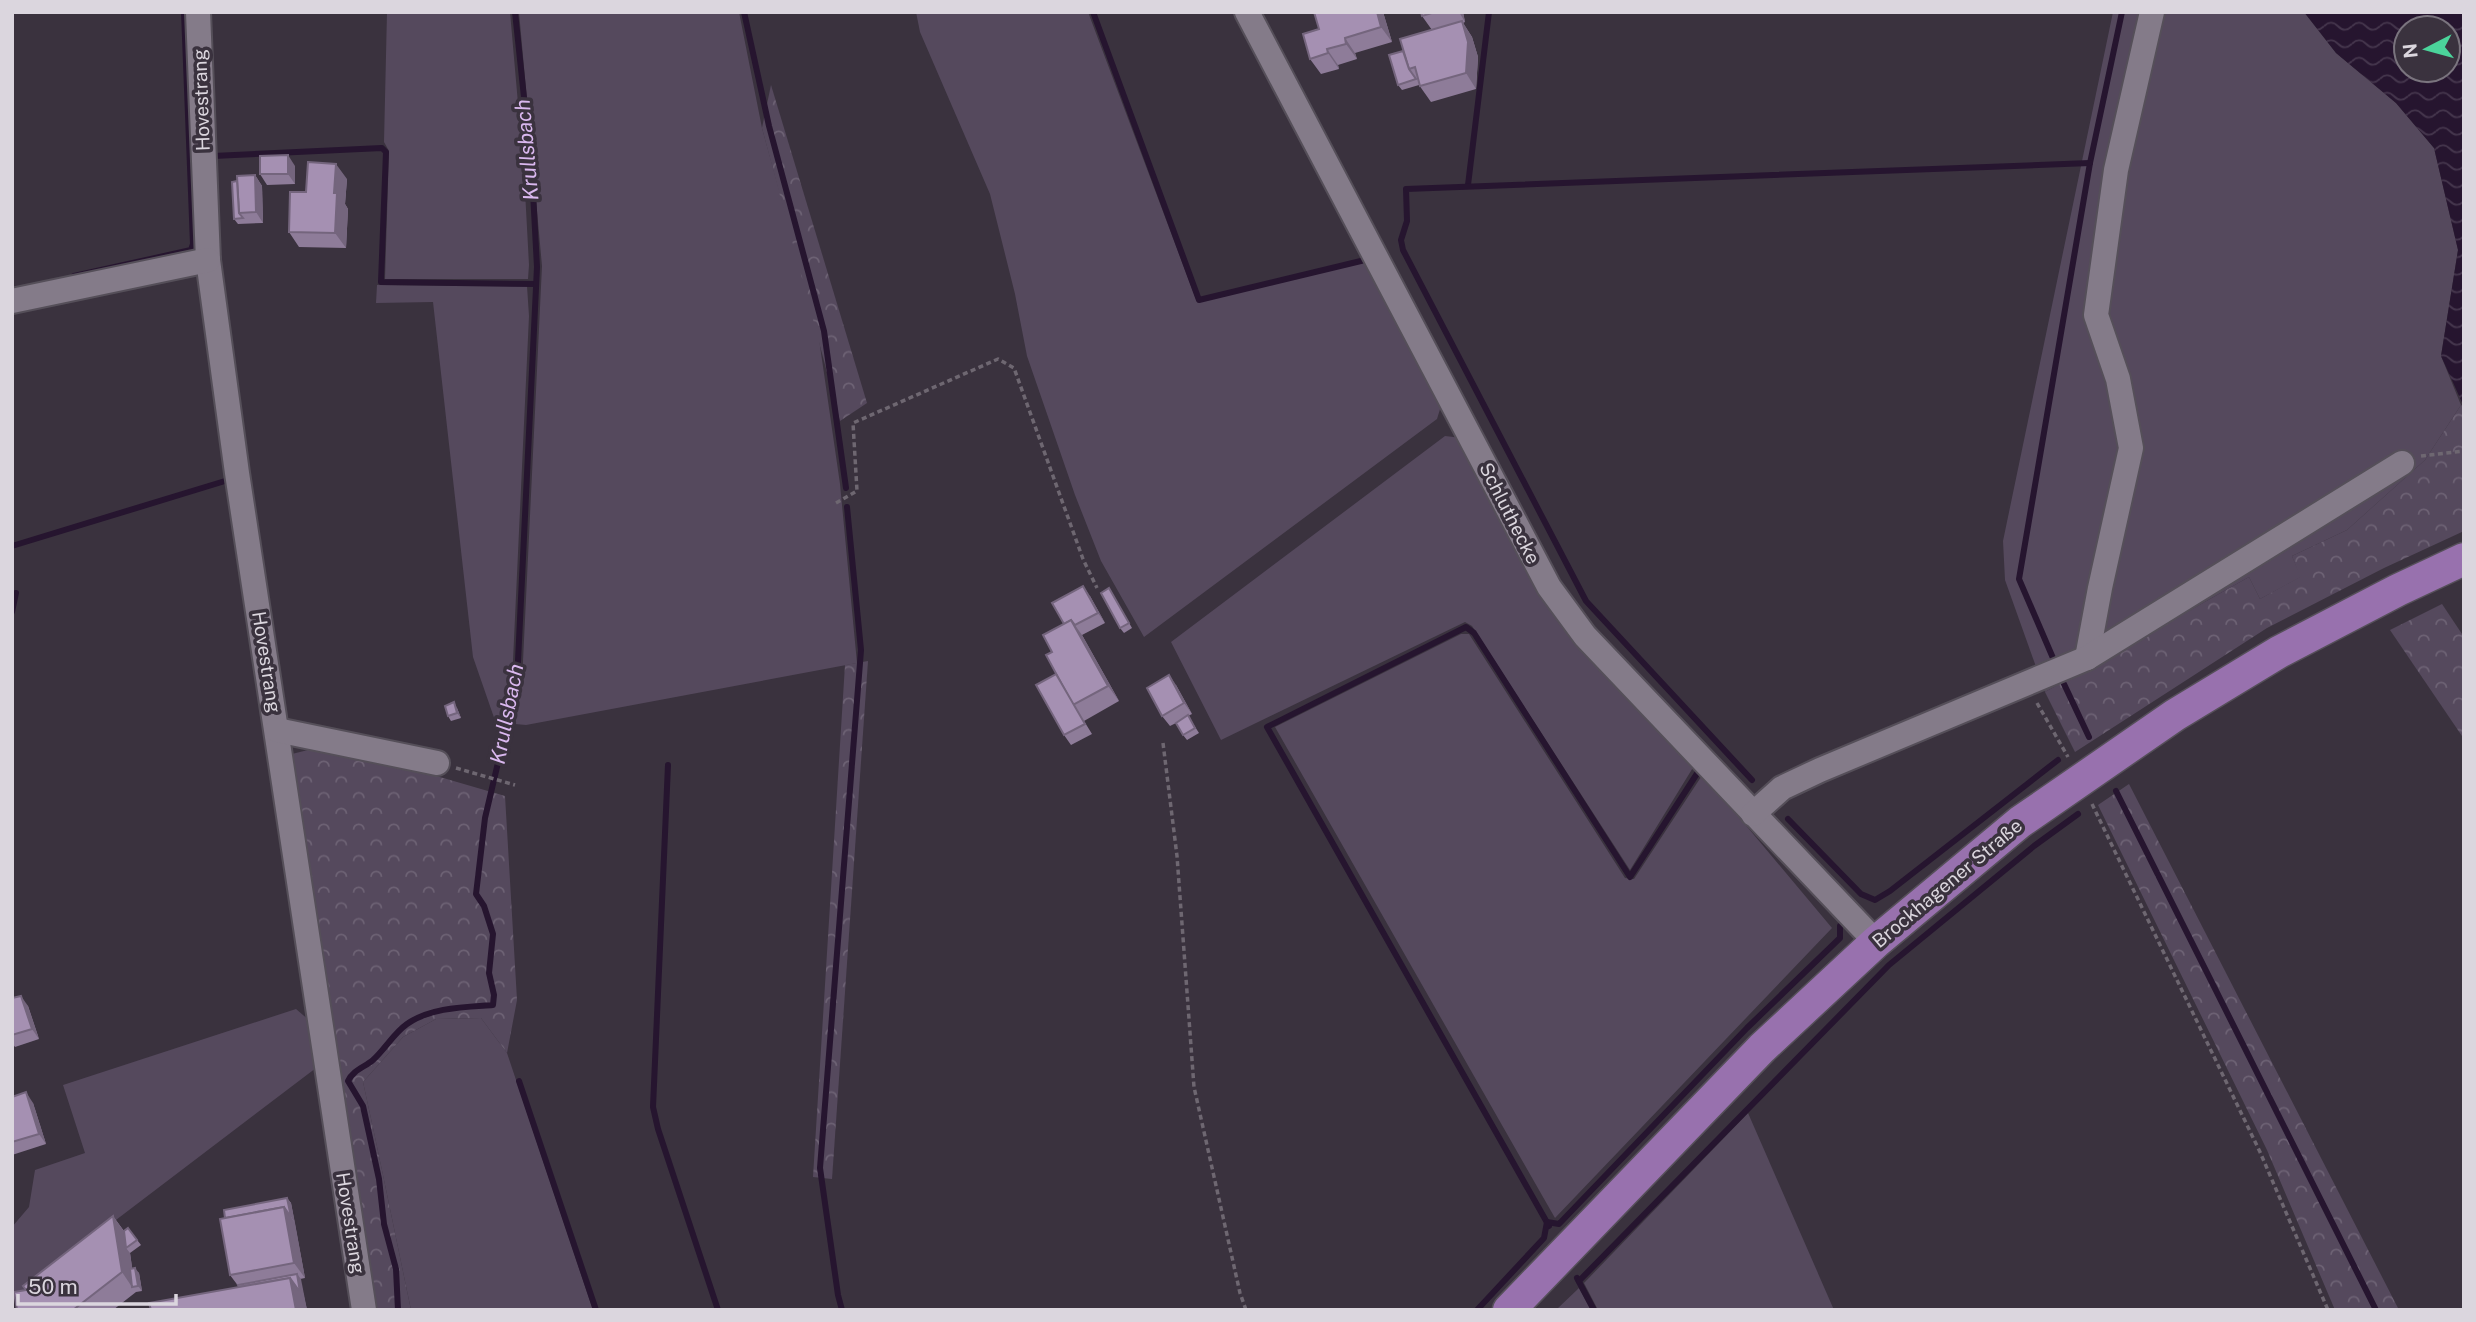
<svg xmlns="http://www.w3.org/2000/svg" width="2476" height="1322" font-family="'Public Sans',sans-serif">
<style>
.green{fill:#55495d}
.forest{fill:url(#forest-crowns)}
.water{fill:url(#water-waves);fill-rule:evenodd}
.lines{fill:none;stroke-linecap:round;stroke-linejoin:round}
.stream{stroke:#26152f;stroke-width:6}
.minor-casing{stroke:#554f59;stroke-width:28}
.major-casing{stroke:#554f59;stroke-width:35}
.path{stroke:#6e6771;stroke-width:3.5;stroke-dasharray:5 3.5;stroke-linecap:butt}
.minor{stroke:#847b89;stroke-width:24}
.major{stroke:#9871ae;stroke-width:32}
.wall{fill:#8e7c99}
.shaded-wall{fill:#74657d}
.building{fill:#a590b2;stroke:#74657d;stroke-width:2}
.labels{text-anchor:middle;stroke-width:7;stroke-linejoin:round;paint-order:stroke}
.street-label{font-size:19px;fill:#dbd6de;stroke:#3a323e}
.water-label{font-size:21px;font-style:italic;fill:#dab8ef;stroke:#3a323e}
</style>
<defs>
<pattern id="forest-crowns" width="20" height="18" patternUnits="userSpaceOnUse" patternTransform="scale(1.75)"><rect width="20" height="18" fill="#55495d"/><path d="M2 6a3 3 0 1 1 6 0M12 15a3 3 0 1 1 6 0" fill="none" stroke="#6d6274"/></pattern>
<pattern id="water-waves" width="16" height="10" patternUnits="userSpaceOnUse" patternTransform="scale(1.75)"><rect width="16" height="10" fill="#26152f"/><path d="M0 5q4-4 8 0t8 0" fill="none" stroke="#45364d"/></pattern>
</defs>
<rect width="100%" height="100%" fill="#3a323e"/>
<!-- green -->
<g class="green">
<polygon points="387,12 510,12 524,172 529,265 528,279 385,279 389,151 384,142"/>
<polygon points="519,12 739,12 762,128 818,332 840,484 857,663 526,725 515,724 522,682 542,266"/>
<polygon points="916,12 1088,12 1197,302 1366,262 1441,406 1437,419 1144,637 1101,561 1075,495 1027,356 1015,294 990,194 920,32"/>
<polygon points="2113,12 2304,12 2336,53 2396,103 2434,148 2458,250 2441,356 2461,405 2425,460 2347,530 2292,556 2301,577 2260,599 2249,577 2045,692 2005,580 2003,541"/>
<polygon points="377,285 527,286 529,316 512,682 499,732 473,657 433,302 376,303"/>
<polygon points="1445,436 1462,438 1541,587 1694,766 1630,870 1472,626 1465,622 1221,740 1171,642"/>
<polygon points="1461,634 1469,634 1625,878 1634,879 1703,774 1832,928 1555,1218 1275,727"/>
<polygon points="296,1009 310,1021 316,1068 12,1299 12,1227 29,1207 35,1170 85,1153 63,1085"/>
<path d="M481,1018L507,1053L593,1310H411C395,1234 380,1158 363,1082L403,1037L436,1019Z"/>
<polygon points="1748,1113 1834,1310 1598,1310 1584,1283"/>
<polygon points="1579,1288 1591,1310 1556,1310"/>
</g>
<!-- forest -->
<g class="forest">
<polygon points="771,85 867,403 840,421 762,128"/>
<polygon points="2461,405 2464,407 2464,531 2384,568 2267,628 2075,752 2045,692 2249,577 2260,599 2300,577 2292,556 2347,530 2425,460"/>
<polygon points="2442,604 2464,637 2464,739 2390,630"/>
<polygon points="868,661 832,1179 813,1177 845,665"/>
<path d="M312,749L433,775L505,796L517,1000L507,1053L481,1018L436,1019L403,1037L363,1082C380,1158 395,1234 411,1310H374L292,754Z"/>
<polygon points="2129,784 2399,1310 2335,1310 2267,1150 2098,805"/>
</g>
<!-- water -->
<path class="water" d="M2304,12H2464V407L2441,356L2458,250L2434,148L2396,103L2336,53ZM2406,28H2448V70H2406Z"/>
<g class="lines">
<!-- stream -->
<g class="stream">
<polyline points="744,12 769,126 824,331 846,488"/>
<polyline points="1093,12 1199,300 1365,260"/>
<polyline points="213,156 382,148 386,152 381,282 536,284"/>
<polyline points="1468,185 1489,12"/>
<polyline points="74,276 191,250 193,244 184,12"/>
<polyline points="12,546 225,481"/>
<polyline points="12,612 16,593"/>
<polyline points="2053,658 2019,579 2090,163 2122,12"/>
<polyline points="2064,684 2089,737"/>
<polyline points="668,765 653,1107 658,1129 718,1310"/>
<polyline points="1752,780 1586,601 1403,250 1401,240 1407,221 1406,189 2090,163"/>
<polyline points="2116,791 2376,1310"/>
<polyline points="1788,819 1861,894 1875,900 1890,891 2058,760"/>
<polyline points="519,1081 596,1310"/>
<polyline points="1549,1226 1267,727 1466,627 1474,633 1630,877 1700,769"/>
<polyline points="1577,1278 1594,1310"/>
<polyline points="1579,1281 1889,965 2034,846 2078,814"/>
<path d="M398,1310L396,1269L384,1224L379,1179L363,1106L348,1081C353,1070 365,1067 373,1060C385,1049 394,1033 407,1024C431,1007 466,1007 493,1005L494,995L489,973L493,934L484,906L476,894L485,818L517,682L537,267L532,173L515,12"/>
<polyline points="842,1310 838,1295 820,1168 861,650 847,507"/>
<polyline points="1477,1310 1544,1238 1547,1222 1559,1224 1747,1028 1840,938 1840,926"/>
</g>
<defs>
<g id="minor">
<polyline points="198,12 208,260 237,473 364,1310"/>
<polyline points="1247,12 1549,587 1585,636 1876,942"/>
<polyline points="12,301 208,260"/>
<polyline points="2087,658 2100,588 2131,448 2118,379 2096,315 2116,170 2152,12"/>
<polyline points="277,730 437,763"/>
<polyline points="1753,814 1782,788 1820,770 2087,658 2402,463"/>
</g>
<polyline id="major" points="1509,1310 1762,1048 1876,942 2020,822 2175,715 2279,652 2398,590 2464,559"/>
</defs>
<!-- minor casing -->
<use href="#minor" class="minor-casing"/>
<!-- major casing -->
<use href="#major" class="major-casing"/>
<!-- path -->
<g class="path">
<polyline points="2421,456 2464,451"/>
<polyline points="836,503 857,491 853,423 998,359 1014,368 1083,559 1097,588"/>
<polyline points="2037,703 2068,757"/>
<polyline points="1163,743 1177,856 1194,1087 1240,1293 1246,1310"/>
<polyline points="456,768 515,785"/>
<polyline points="2092,804 2260,1152 2328,1310"/>
</g>
<!-- minor -->
<use href="#minor" class="minor"/>
<!-- major -->
<use href="#major" class="major"/>
</g>
<!-- wall -->
<g class="wall">
<polygon points="1314,12 1383,12 1392,42 1355,53 1357,59 1338,65 1339,69 1321,74 1310,59 1319,29"/>
<polygon points="1421,12 1463,12 1465,22 1463,23 1472,37 1478,57 1476,89 1431,102 1419,85 1402,90 1398,85 1403,51 1432,30 1422,16"/>
<polygon points="295,166 295,184 267,185 260,174"/>
<polygon points="255,175 262,186 263,223 238,224 234,219 237,181"/>
<polygon points="347,179 345,204 348,209 346,248 299,247 289,232 306,192"/>
<polygon points="1109,588 1132,628 1124,633 1120,628"/>
<polygon points="1090,596 1105,623 1082,635 1119,701 1084,721 1092,734 1071,745 1064,735 1056,674 1052,652 1064,624"/>
<polygon points="1176,685 1192,714 1188,716 1199,733 1187,740 1183,735 1178,722 1170,726 1162,716"/>
<polygon points="457,708 461,718 451,721 448,716"/>
<polygon points="12,998 28,1006 39,1039 15,1047 12,1043"/>
<polygon points="12,1097 33,1103 46,1144 12,1155"/>
<polygon points="287,1198 291,1203 305,1278 300,1279 307,1310 151,1310 239,1287 230,1275 225,1218"/>
<polygon points="113,1216 124,1231 128,1228 141,1245 130,1253 132,1268 139,1273 142,1291 136,1292 113,1310 17,1310 26,1290"/>
</g>
<!-- shaded-wall -->
<g class="shaded-wall">
<polygon points="1377,12 1383,12 1392,42 1381,27"/>
<polygon points="1459,12 1463,12 1465,22"/>
<polygon points="1462,21 1472,37 1478,57 1476,89 1466,73"/>
<polygon points="1345,38 1355,53 1357,59 1346,44"/>
<polygon points="1327,49 1338,65 1339,69 1328,53"/>
<polygon points="288,155 295,166 295,184 288,174"/>
<polygon points="336,164 347,179 345,204 348,209 346,248 335,233 334,193"/>
<polygon points="255,175 262,186 263,223 256,212"/>
<polygon points="1083,586 1090,596 1105,623 1098,613"/>
<polygon points="1071,620 1082,635 1119,701 1108,686"/>
<polygon points="1169,675 1176,685 1192,714 1184,703"/>
<polygon points="454,702 457,708 461,718 457,713"/>
<polygon points="21,996 28,1006 39,1039 32,1029"/>
<polygon points="26,1092 33,1103 46,1144 39,1134"/>
<polygon points="287,1198 291,1203 295,1223 291,1217"/>
<polygon points="284,1207 295,1223 305,1278 294,1263"/>
<polygon points="113,1216 128,1237 126,1248 130,1253 135,1286 132,1287 122,1272"/>
<polygon points="135,1268 139,1273 142,1291 138,1286"/>
<polygon points="297,1274 301,1279 307,1310 296,1310 290,1278"/>
</g>
<!-- building -->
<g class="building">
<polygon points="1314,12 1377,12 1381,27 1345,38 1346,44 1327,49 1328,53 1310,59 1303,34 1319,29"/>
<polygon points="1421,12 1435,12 1422,16"/>
<polygon points="1462,21 1468,42 1466,73 1420,86 1415,67 1409,69 1400,39"/>
<polygon points="1403,51 1409,69 1416,79 1398,85 1389,55"/>
<polygon points="288,155 288,174 260,174 260,156"/>
<polygon points="308,162 336,164 334,193 337,193 335,233 289,232 290,192 306,192"/>
<polygon points="255,175 256,212 239,213 237,176"/>
<polygon points="237,181 239,213 243,218 234,219 232,182"/>
<polygon points="1083,586 1098,613 1075,625 1071,620 1064,624 1052,603"/>
<polygon points="1109,588 1129,623 1120,628 1101,593"/>
<polygon points="1071,620 1108,686 1073,705 1046,655 1052,652 1043,635"/>
<polygon points="1056,674 1085,724 1064,735 1036,685"/>
<polygon points="1169,675 1184,703 1162,716 1147,688"/>
<polygon points="454,702 457,713 448,716 445,706"/>
<polygon points="1188,715 1195,728 1183,735 1176,723"/>
<polygon points="21,996 32,1029 12,1035 12,998"/>
<polygon points="26,1092 39,1134 12,1142 12,1097"/>
<polygon points="287,1198 291,1217 284,1207 225,1218 224,1210"/>
<polygon points="284,1207 294,1263 230,1275 220,1219"/>
<polygon points="113,1216 122,1272 73,1310 17,1310 14,1292 26,1290 23,1286"/>
<polygon points="128,1228 137,1240 126,1248 124,1231"/>
<polygon points="135,1268 138,1286 132,1287 130,1269"/>
<polygon points="297,1274 300,1292 290,1278 239,1287 238,1285"/>
<polygon points="290,1278 296,1310 151,1310 149,1303"/>
</g>
<g class="labels">
<!-- street labels -->
<g class="street-label">
<text transform="translate(201 100) rotate(-92)" y="7">Hovestrang</text>
<text transform="translate(1510 513) rotate(63)" y="7">Schluthecke</text>
<text transform="translate(267 662) rotate(81)" y="7">Hovestrang</text>
<text transform="translate(1947 883) rotate(-40)" y="7">Brockhagener Straße</text>
<text transform="translate(351 1223) rotate(81)" y="7">Hovestrang</text>
</g>
<!-- water labels -->
<g class="water-label">
<text transform="translate(527 150) rotate(-95)" y="7">Krullsbach</text>
<text transform="translate(507 714) rotate(-79)" y="7">Krullsbach</text>
</g>
</g>
<!-- border -->
<rect width="2476" height="1322" fill="none" stroke="#dbd6de" stroke-width="28"/>
<!-- north arrow -->
<g transform="translate(2427 49) rotate(264)"><circle r="33" fill="#3a323e" stroke="#7a747e" stroke-width="2"/>
<path d="M0-5L12 26L0 18L-12 26Z" fill="#4bd49b"/>
<text y="-10" font-size="19" font-weight="bold" text-anchor="middle" fill="#dbd6de">N</text>
</g>
<!-- scale -->
<path d="M18 1294v10h158v-10" fill="none" stroke="#dbd6de" stroke-width="3.5"/>
<text x="28" y="1294" font-size="21" fill="#dbd6de" stroke="#3a323e" stroke-width="5" paint-order="stroke">50 m</text>
</svg>
